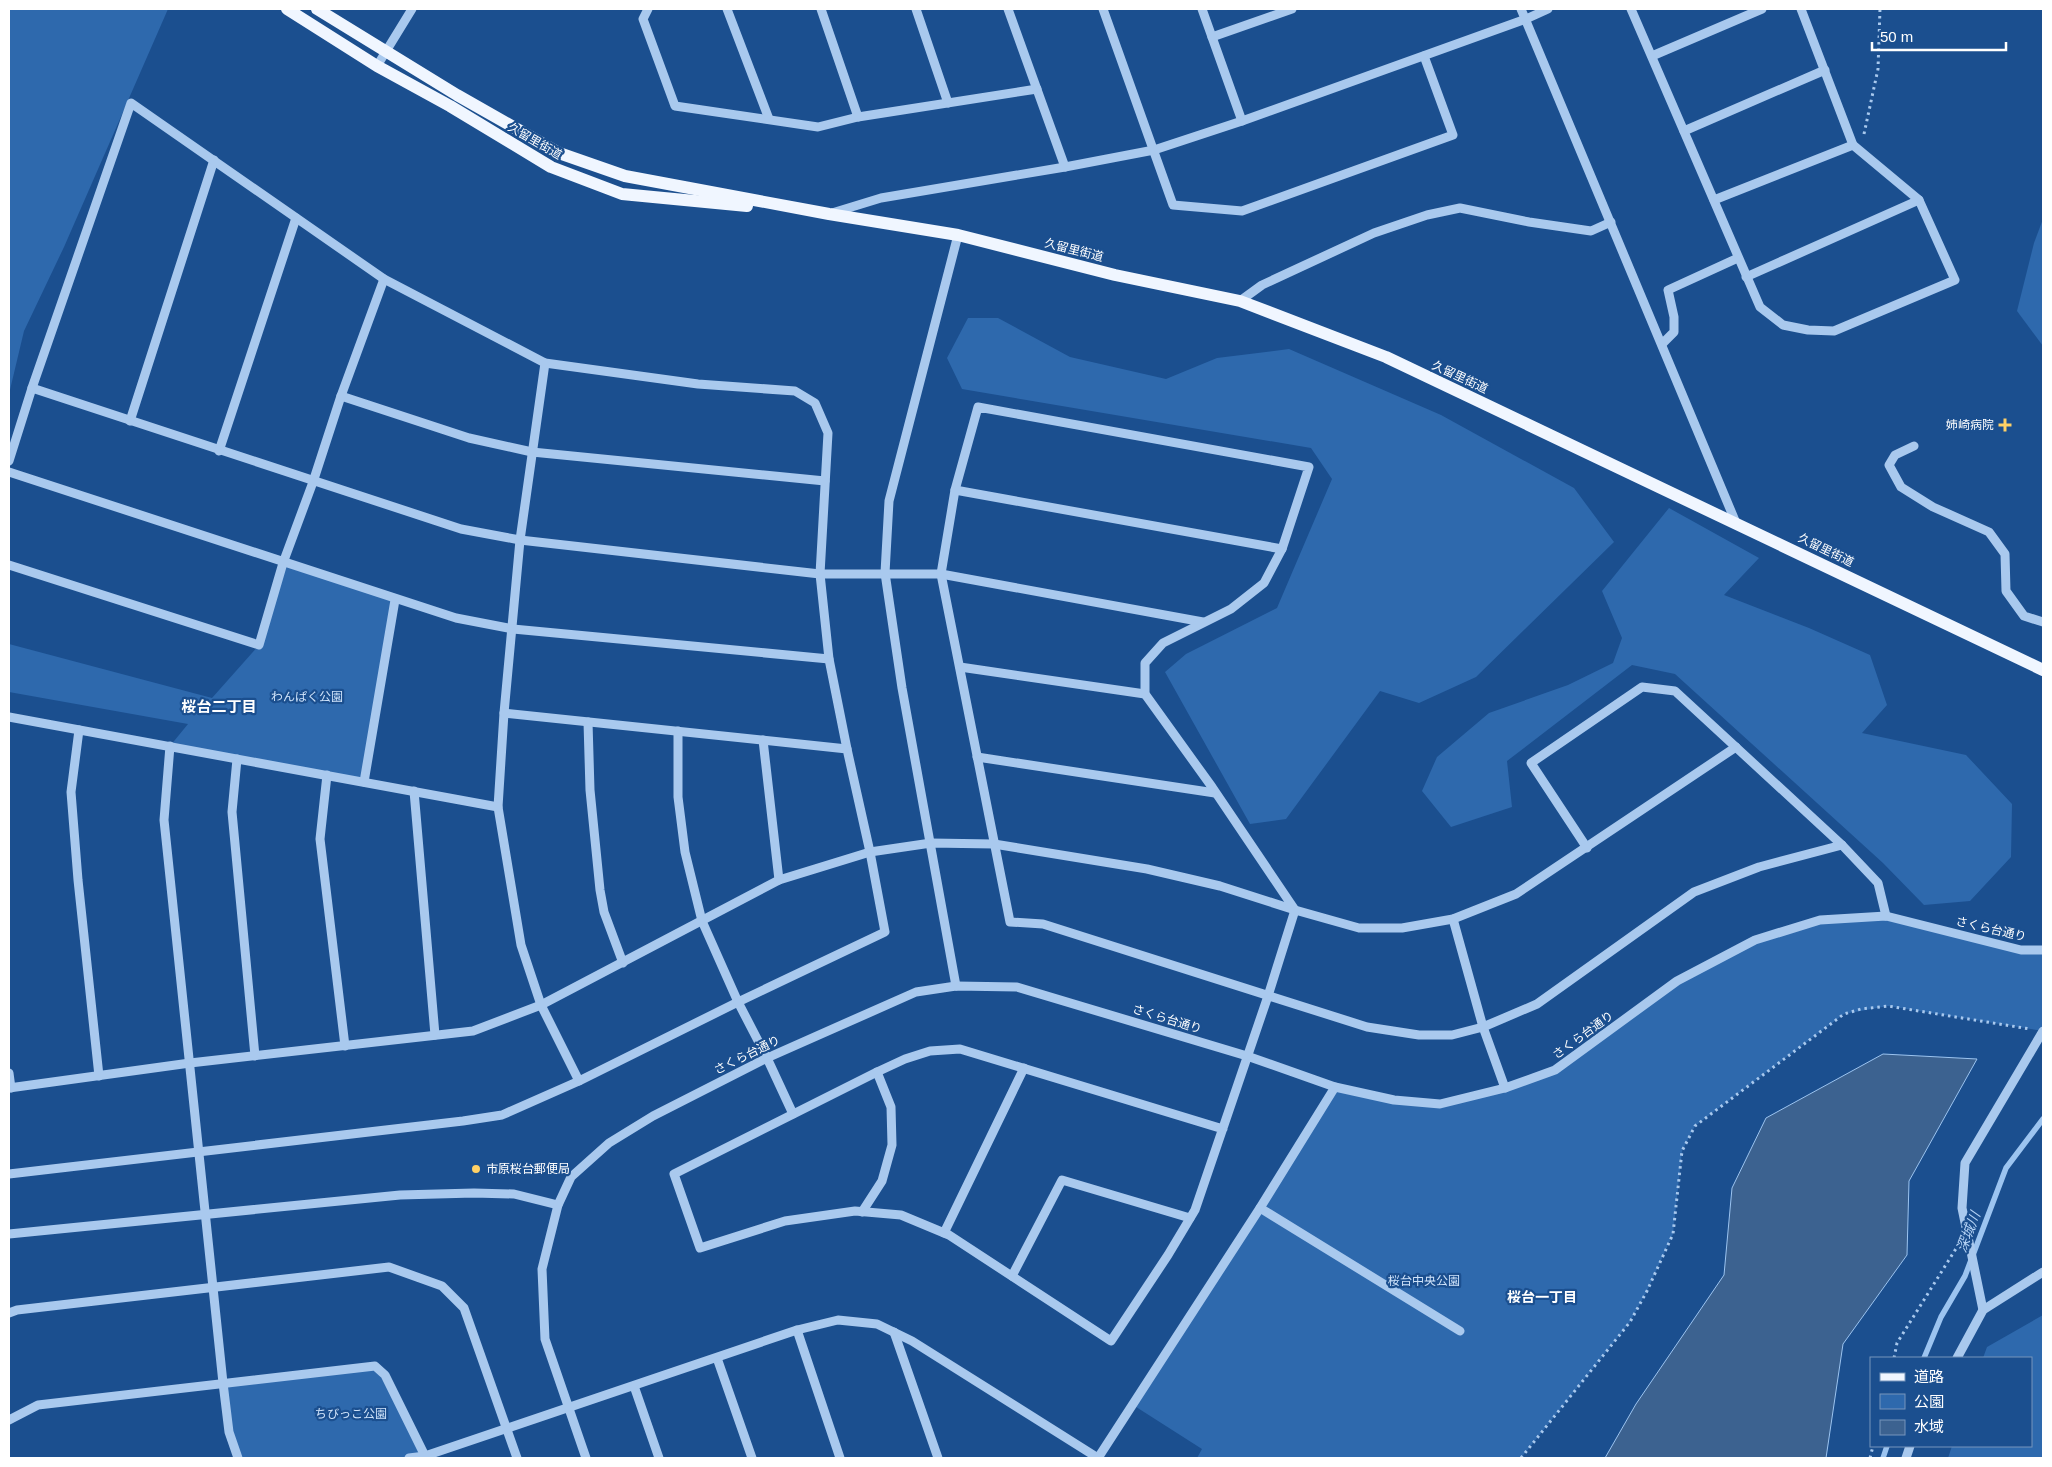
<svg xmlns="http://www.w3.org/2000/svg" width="2052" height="1467" font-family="Arial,'Noto Sans JP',sans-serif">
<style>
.green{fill:#2e69ad}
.water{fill:#3c6290;stroke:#9cc4f0}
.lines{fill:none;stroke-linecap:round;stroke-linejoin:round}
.stream{stroke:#9cc4f0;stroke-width:5.5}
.path{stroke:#a9c9ee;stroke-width:3;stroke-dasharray:2.5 4;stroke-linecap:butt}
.minor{stroke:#a9c9ee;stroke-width:9}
.major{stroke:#f0f6ff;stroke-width:12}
.poi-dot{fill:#ffd166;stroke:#1b4f8f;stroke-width:2}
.labels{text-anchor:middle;stroke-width:4.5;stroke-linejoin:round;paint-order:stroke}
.street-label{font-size:12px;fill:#fff;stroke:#1b4f8f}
.poi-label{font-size:12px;fill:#fff;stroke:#1b4f8f;text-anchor:end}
.park-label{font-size:12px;fill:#cfe3fa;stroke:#1b4f8f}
.water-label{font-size:14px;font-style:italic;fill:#b5d3f5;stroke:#1b4f8f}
.neighbourhood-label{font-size:14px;font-weight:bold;fill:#fff;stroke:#1b4f8f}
.quarter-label{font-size:15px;font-weight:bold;fill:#fff;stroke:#1b4f8f}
</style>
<rect width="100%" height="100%" fill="#1b4f8f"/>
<!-- green -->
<g class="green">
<polygon points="9,9 168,9 64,247 24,331 9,394"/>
<polygon points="2043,219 2043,346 2017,311 2034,243"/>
<polygon points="968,318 998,318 1070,357 1166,379 1217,358 1289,349 1441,415 1574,488 1614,542 1476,677 1419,703 1380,691 1286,819 1250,824 1165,672 1186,654 1277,608 1332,479 1311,448 962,389 947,358"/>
<polygon points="1669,508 1759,558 1724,595 1809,628 1870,655 1887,705 1862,733 1966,755 2012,804 2011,857 1970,901 1924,905 1883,863 1675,674 1632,665 1507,761 1512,807 1451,827 1422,791 1437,757 1489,713 1568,685 1613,663 1622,638 1602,591"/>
<polygon points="283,563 395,600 364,782 170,746 188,724 9,692 9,644 212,698 259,645"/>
<polygon points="1886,916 2021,950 2043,950 2043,1031 1888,1006 1844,1014 1695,1126 1682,1151 1673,1234 1647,1291 1630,1322 1521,1458 1197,1458 1202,1449 1133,1405 1335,1087 1440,1104 1555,1070 1677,981 1755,940 1820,920"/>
<polygon points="2043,1315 2043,1458 1948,1458 1952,1446 2031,1446 2031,1358 1983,1358 1987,1347"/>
<polygon points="375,1366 425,1456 406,1458 238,1458 223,1383"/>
</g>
<!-- water -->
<polygon class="water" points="1883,1054 1977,1059 1909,1181 1907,1255 1843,1344 1826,1458 1605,1458 1636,1404 1724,1275 1732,1188 1766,1118"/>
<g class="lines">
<!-- stream -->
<g class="stream">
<polyline points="1924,1358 1941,1317 1965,1276 2006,1168 2043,1119"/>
<polyline points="1883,1458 1887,1446"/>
</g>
<!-- path -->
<g class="path">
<polyline points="1864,134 1878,69 1880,9"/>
<polyline points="1894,1358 1897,1343 1957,1247"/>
<polyline points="1521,1458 1630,1322 1647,1291 1673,1234 1682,1151 1695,1126 1844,1014 1861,1009 1888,1006 2030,1029"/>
<polyline points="1870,1458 1873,1446"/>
</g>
<!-- minor -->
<g class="minor">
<polyline points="648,9 643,19 675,106 818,127 858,117 1037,89"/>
<polyline points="727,9 769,119"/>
<polyline points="821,9 858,117"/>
<polyline points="916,9 948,103"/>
<polyline points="1008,9 1065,167"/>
<polyline points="1103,9 1173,205 1242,211 1453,135 1424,56"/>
<polyline points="1202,9 1242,121"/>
<polyline points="1521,9 1736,523"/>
<polyline points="1631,9 1760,307 1783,325 1808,330 1834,331 1955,280 1919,200 1853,145 1801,9"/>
<polyline points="1212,37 1292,9"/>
<polyline points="1652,56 1762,9"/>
<polyline points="377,66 412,9"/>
<polyline points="1684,131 1825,70"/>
<polyline points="1714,200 1853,145"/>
<polyline points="832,213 881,198 1065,167 1154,150 1242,121 1526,19 1548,9"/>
<polyline points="1746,277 1919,200"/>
<polyline points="1240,301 1262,285 1374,233 1427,215 1460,208 1529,222 1591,231 1611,222"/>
<polyline points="1662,344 1674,332 1674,317 1668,290 1738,258"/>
<polyline points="545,363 520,540 504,713 498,807 521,945 541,1005 579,1081"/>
<polyline points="32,388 461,529 520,540 820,574 941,574 1203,622"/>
<polyline points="341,396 469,438 532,452 825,481"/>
<polyline points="130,421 214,160"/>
<polyline points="1914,446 1895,455 1889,465 1901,487 1933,507 1989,532 2005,554 2006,591 2024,616 2043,622"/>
<polyline points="219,451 296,218"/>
<polyline points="9,461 32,388 131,103 384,279 545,363 698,384 795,391 815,403 828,433 820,574 829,659 847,749"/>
<polyline points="9,472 456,618 513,629 829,659"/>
<polyline points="955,490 1282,549"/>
<polyline points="9,565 259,645 283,563 313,482 341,396 384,279"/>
<polyline points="960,667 1145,694"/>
<polyline points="9,717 498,807"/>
<polyline points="588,722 590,790 600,890 604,912 623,963"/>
<polyline points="79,730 71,792 78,880 99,1076"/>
<polyline points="678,731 678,797 685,852 702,921 738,1002 767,1058 793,1114"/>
<polyline points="763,740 779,880"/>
<polyline points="170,746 164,820 223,1383 229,1432 238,1458"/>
<polyline points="977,757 1215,793"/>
<polyline points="237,759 232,812 255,1056"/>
<polyline points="327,775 320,839 345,1046"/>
<polyline points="364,782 395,600"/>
<polyline points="414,791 435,1035"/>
<polyline points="1587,848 1531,763 1642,687 1675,691 1842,845 1878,883 1886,916"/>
<polyline points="1453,919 1483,1027 1505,1088"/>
<polyline points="956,986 902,688 885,573 889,501 958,235"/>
<polyline points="9,1073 11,1088"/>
<polyline points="9,1088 190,1063 473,1031 541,1005 779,880 870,852 931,843 994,844 1147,869 1220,886 1295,910 1359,928 1402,928 1453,919 1516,894 1736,747"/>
<polyline points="1223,1129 960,1049 930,1051 905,1059 877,1072 674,1174 700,1248 785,1221 855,1211 901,1215 949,1235 1111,1341 1168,1255 1195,1210 1268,996 1295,910 1212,787 1145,694 1145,663 1163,643 1231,609 1264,583 1282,549 1309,467 978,407 955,490 941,574 1010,922 1043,924 1367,1027 1419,1035 1452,1035 1483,1027 1537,1004 1694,892 1759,867 1842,845"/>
<polyline points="9,1174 463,1121 502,1115 579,1081 738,1002 885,932 870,852 847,749 504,713"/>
<polyline points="1260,1208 1460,1331"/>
<polyline points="862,1212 882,1181 892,1145 891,1107 877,1072"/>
<polyline points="944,1233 1024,1068"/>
<polyline points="9,1234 400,1195 474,1193 514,1194 558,1205"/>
<polyline points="1012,1276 1062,1180 1190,1218"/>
<polyline points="1983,1310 1962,1208 1965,1163 2043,1031"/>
<polyline points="9,1313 17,1310 389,1267 442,1286 464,1308 517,1458"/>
<polyline points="797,1330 840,1458"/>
<polyline points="894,1332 938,1458"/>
<polyline points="717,1358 752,1458"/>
<polyline points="1957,1358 1983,1310 2043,1272"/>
<polyline points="634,1386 659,1458"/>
<polyline points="9,1420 38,1405 375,1366 385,1375 426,1458"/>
<polyline points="409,1458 425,1456 797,1330 838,1320 877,1324 912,1341 1098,1458"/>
<polyline points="586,1458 545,1339 542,1269 558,1205 571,1177 609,1143 653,1116 767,1058 916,992 956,986 1017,987 1247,1056 1335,1087 1394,1100 1440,1104 1505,1088 1555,1070 1677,981 1755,940 1820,920 1886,916 2021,950 2043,950"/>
<polyline points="1098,1458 1260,1208 1335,1087"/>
<polyline points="1906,1458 1910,1446"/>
</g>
<!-- major -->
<g class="major">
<polyline points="287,9 377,66 450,106 551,167 622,194 747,206"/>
<polyline points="317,9 457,95 559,153 625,176 829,214 958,235 1115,275 1240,301 1386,357 2043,670"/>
</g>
</g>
<!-- markers -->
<g class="poi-dot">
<path d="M2002.5 417.5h5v5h5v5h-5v5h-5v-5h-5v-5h5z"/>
<circle cx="476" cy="1169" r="5"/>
</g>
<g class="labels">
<!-- street labels -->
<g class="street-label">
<text transform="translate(535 141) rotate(30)" y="4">久留里街道</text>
<text transform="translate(1074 250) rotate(14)" y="4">久留里街道</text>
<text transform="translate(1460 377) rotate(25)" y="4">久留里街道</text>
<text transform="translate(1826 550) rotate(26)" y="4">久留里街道</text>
<text transform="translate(1991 929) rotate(13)" y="4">さくら台通り</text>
<text transform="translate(1167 1019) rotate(17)" y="4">さくら台通り</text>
<text transform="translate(1583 1035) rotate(-36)" y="4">さくら台通り</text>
<text transform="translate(747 1055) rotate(-26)" y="4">さくら台通り</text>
</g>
<!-- poi labels -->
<g class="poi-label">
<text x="1994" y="429">姉崎病院</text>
<text x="486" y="1173" text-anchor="start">市原桜台郵便局</text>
</g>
<!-- park labels -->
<g class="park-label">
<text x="307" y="701">わんぱく公園</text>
<text x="1424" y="1285">桜台中央公園</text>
<text x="351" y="1418">ちびっこ公園</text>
</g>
<!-- water labels -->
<g class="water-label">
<text transform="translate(1968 1232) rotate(-69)" y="5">深城川</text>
</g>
<!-- neighbourhood labels -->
<g class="neighbourhood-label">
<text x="1542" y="1302">桜台一丁目</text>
</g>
<!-- quarter labels -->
<g class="quarter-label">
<text x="219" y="712">桜台二丁目</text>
</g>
</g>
<!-- border -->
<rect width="2052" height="1467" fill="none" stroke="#ffffff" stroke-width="20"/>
<!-- legend -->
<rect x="1870" y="1357" width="162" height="90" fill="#1b4f8f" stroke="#7695bc"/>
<rect x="1880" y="1373" width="25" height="8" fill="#f0f6ff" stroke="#7695bc"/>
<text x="1914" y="1382" font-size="15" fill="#ffffff">道路</text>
<rect x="1880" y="1394" width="25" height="15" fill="#2e69ad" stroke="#7695bc"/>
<text x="1914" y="1407" font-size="15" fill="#ffffff">公園</text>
<rect x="1880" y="1420" width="25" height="15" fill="#3c6290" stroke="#7695bc"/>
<text x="1914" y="1432" font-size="15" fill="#ffffff">水域</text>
<!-- scale -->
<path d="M1872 42v8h134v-8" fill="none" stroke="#ffffff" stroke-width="2.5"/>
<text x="1880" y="42" font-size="15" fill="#ffffff" stroke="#1b4f8f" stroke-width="4" paint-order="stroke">50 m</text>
</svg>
